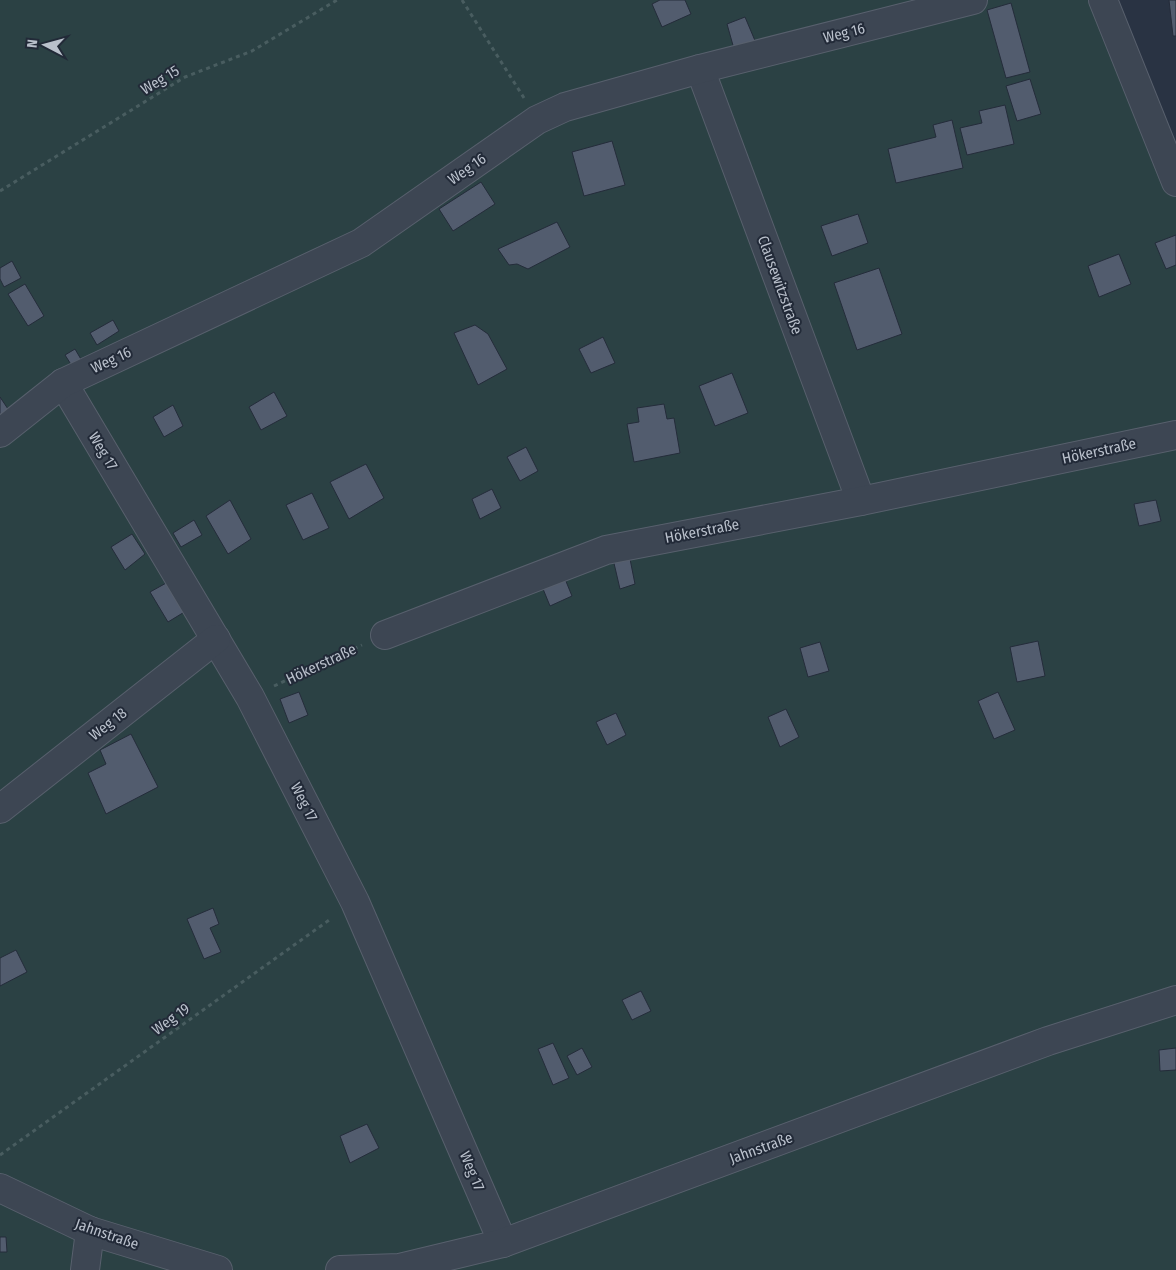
<svg xmlns="http://www.w3.org/2000/svg" width="1176" height="1270" font-family="'Fira Sans Condensed',sans-serif">
<style>
.green{fill:#2b4144}
.building{fill:#525c6e;stroke:#242c3a}
.lines{fill:none;stroke-linecap:round;stroke-linejoin:round}
.minor-casing{stroke:#58606d;stroke-width:30}
.path{stroke:#495d60;stroke-width:3;stroke-dasharray:4 4;stroke-linecap:butt}
.minor{stroke:#3d4653;stroke-width:28}
.labels{text-anchor:middle;stroke-width:4;stroke-linejoin:round;paint-order:stroke}
.street-label{font-size:15px;fill:#bac1cc;stroke:#222a38}
</style>
<rect width="100%" height="100%" fill="#293343"/>
<!-- green -->
<polygon class="green" points="0,0 1097,0 1176,198 1176,1270 0,1270"/>
<!-- building -->
<g class="building">
<polygon points="660,0 685,0 691,14 662,27 652,4"/>
<polygon points="1169,0 1176,0 1176,36 1173,36"/>
<polygon points="1011,3 1030,72 1006,78 987,10"/>
<polygon points="745,17 756,43 734,49 727,24"/>
<polygon points="1030,79 1041,114 1017,121 1006,86"/>
<polygon points="1005,105 1014,144 967,155 960,128 982,123 979,111"/>
<polygon points="952,120 963,168 896,183 888,149 936,137 933,125"/>
<polygon points="612,141 625,185 584,196 572,152"/>
<polygon points="481,182 495,204 453,231 439,209"/>
<polygon points="858,214 868,243 832,256 821,226"/>
<polygon points="557,222 570,247 528,269 517,264 509,265 498,249"/>
<polygon points="1176,235 1176,265 1166,269 1155,243"/>
<polygon points="1119,254 1131,284 1099,297 1088,266"/>
<polygon points="12,261 21,278 4,287 0,279 0,268"/>
<polygon points="879,268 902,334 857,350 834,283"/>
<polygon points="25,284 44,316 28,326 8,294"/>
<polygon points="113,320 119,331 97,345 90,333"/>
<polygon points="475,325 488,334 507,369 478,385 454,333"/>
<polygon points="603,337 615,363 591,373 579,349"/>
<polygon points="75,349 82,361 72,366 65,355"/>
<polygon points="732,373 748,413 715,426 699,386"/>
<polygon points="274,392 287,416 261,430 249,407"/>
<polygon points="0,397 12,415 0,424"/>
<polygon points="664,404 667,419 674,418 680,453 634,462 627,424 639,422 637,408"/>
<polygon points="173,405 183,426 164,437 153,417"/>
<polygon points="526,447 538,471 520,481 507,457"/>
<polygon points="366,464 384,498 349,519 330,482"/>
<polygon points="492,489 501,508 480,519 472,499"/>
<polygon points="312,493 329,528 303,540 286,505"/>
<polygon points="230,500 251,539 228,554 206,516"/>
<polygon points="1156,500 1161,521 1139,526 1134,504"/>
<polygon points="194,520 202,535 181,547 173,533"/>
<polygon points="132,534 145,554 125,570 111,547"/>
<polygon points="629,554 635,584 620,589 613,559"/>
<polygon points="563,574 572,596 550,606 541,584"/>
<polygon points="168,582 186,611 168,622 150,592"/>
<polygon points="1038,641 1045,676 1017,682 1010,647"/>
<polygon points="820,642 829,671 808,677 800,648"/>
<polygon points="299,692 308,715 289,723 280,699"/>
<polygon points="998,692 1015,730 994,739 978,701"/>
<polygon points="786,709 799,737 780,747 768,717"/>
<polygon points="616,713 626,735 607,745 596,722"/>
<polygon points="131,734 158,787 106,814 88,773 106,764 100,750"/>
<polygon points="213,908 219,924 210,928 221,952 204,959 187,919"/>
<polygon points="16,950 27,972 0,986 0,958"/>
<polygon points="641,991 651,1011 632,1020 622,1000"/>
<polygon points="553,1043 569,1078 553,1085 538,1049"/>
<polygon points="582,1048 592,1067 577,1075 567,1056"/>
<polygon points="1176,1048 1176,1070 1160,1071 1159,1050"/>
<polygon points="367,1124 379,1148 350,1163 340,1136"/>
<polygon points="0,1237 6,1237 7,1252 0,1252"/>
</g>
<g class="lines">
<defs>
<g id="minor">
<polyline points="1103,0 1176,182"/>
<polyline points="700,69 861,501"/>
<polyline points="63,383 250,697 355,902 503,1243"/>
<polyline points="0,433 63,383 361,243 537,120 565,107 700,69 973,0"/>
<polyline points="385,635 606,550 861,501 1176,435"/>
<polyline points="0,809 216,639"/>
<polyline points="0,1188 90,1231 218,1270"/>
<polyline points="85,1270 90,1231"/>
<polyline points="340,1270 399,1268 503,1243 1048,1041 1176,1000"/>
</g>
</defs>
<!-- minor casing -->
<use href="#minor" class="minor-casing"/>
<!-- path -->
<g class="path">
<polyline points="462,0 524,98"/>
<polyline points="0,191 185,77 252,51 337,0"/>
<polyline points="274,686 362,645"/>
<polyline points="0,1155 332,918"/>
</g>
<!-- minor -->
<use href="#minor" class="minor"/>
</g>
<g class="labels">
<!-- street labels -->
<g class="street-label">
<text transform="translate(844 33) rotate(-14)" y="5">Weg 16</text>
<text transform="translate(160 80) rotate(-31)" y="5">Weg 15</text>
<text transform="translate(467 169) rotate(-35)" y="5">Weg 16</text>
<text transform="translate(780 285) rotate(70)" y="5">Clausewitzstraße</text>
<text transform="translate(111 360) rotate(-25)" y="5">Weg 16</text>
<text transform="translate(103 451) rotate(59)" y="5">Weg 17</text>
<text transform="translate(1099 451) rotate(-12)" y="5">Hökerstraße</text>
<text transform="translate(702 531) rotate(-11)" y="5">Hökerstraße</text>
<text transform="translate(321 664) rotate(-25)" y="5">Hökerstraße</text>
<text transform="translate(108 724) rotate(-38)" y="5">Weg 18</text>
<text transform="translate(304 802) rotate(63)" y="5">Weg 17</text>
<text transform="translate(171 1019) rotate(-36)" y="5">Weg 19</text>
<text transform="translate(761 1148) rotate(-20)" y="5">Jahnstraße</text>
<text transform="translate(472 1171) rotate(67)" y="5">Weg 17</text>
<text transform="translate(107 1234) rotate(19)" y="5">Jahnstraße</text>
</g>
</g>
<!-- north arrow -->
<g transform="translate(45 45) rotate(276)" stroke="#222a38" stroke-width="4" paint-order="stroke">
<path d="M0-4L9 19L0 12L-9 19Z" fill="#bac1cc"/>
<text y="-8" font-size="14" font-weight="bold" text-anchor="middle" fill="#bac1cc">N</text>
</g>
</svg>
